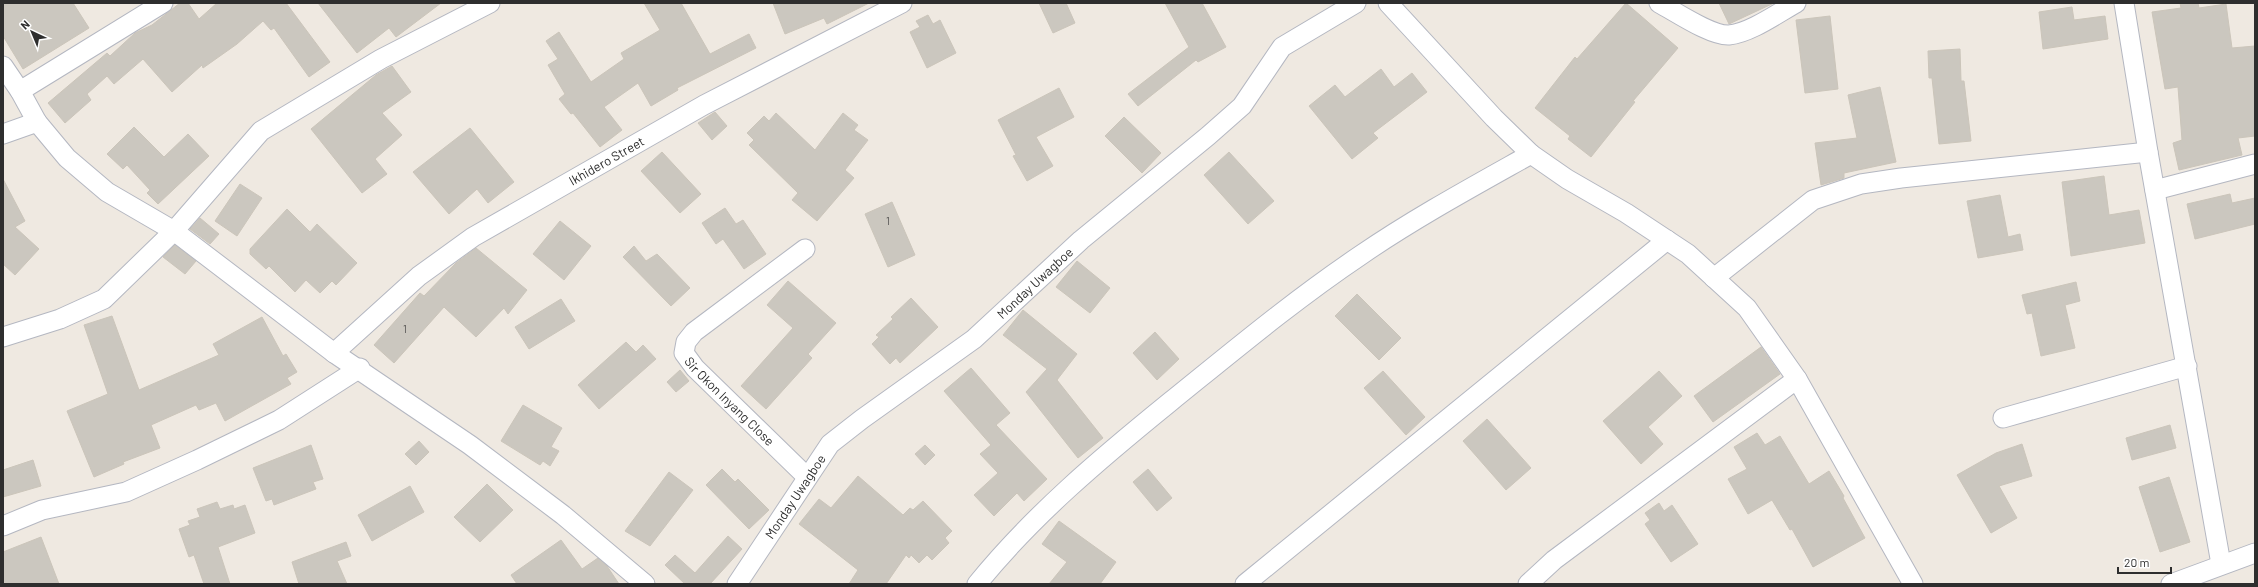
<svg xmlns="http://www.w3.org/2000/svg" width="2258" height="587" font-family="Barlow,sans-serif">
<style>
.building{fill:#cbc7bf;stroke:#cbc5ba}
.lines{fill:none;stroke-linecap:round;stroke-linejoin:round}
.street-casing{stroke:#b4b7c1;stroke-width:21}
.street{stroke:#fff;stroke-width:19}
.labels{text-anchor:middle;stroke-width:4;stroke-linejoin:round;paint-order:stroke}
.number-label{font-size:11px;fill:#555452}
.street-label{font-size:13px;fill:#2e2e2e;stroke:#fff}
</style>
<rect width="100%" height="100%" fill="#efe9e1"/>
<!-- building -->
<g class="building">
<polygon points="3,3 73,3 89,28 23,69 3,36"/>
<polygon points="180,3 188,3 199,19 217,3 286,3 330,62 309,77 274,28 271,30 263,21 237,44 203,68 202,65 172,92 143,59 114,84 107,76 87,94 91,100 65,123 48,103 107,53 110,56 135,33 152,25"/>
<polygon points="318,3 441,3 396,37 389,28 357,53"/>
<polygon points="644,3 681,3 710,54 749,34 756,48 677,88 678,90 651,106 638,83 604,107 622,130 600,147 573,113 571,114 559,99 565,94 548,65 558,59 546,41 559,32 591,82 624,59 621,53 660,30"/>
<polygon points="773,3 869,3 827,24 824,18 785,34"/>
<polygon points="1039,3 1066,3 1075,23 1053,33"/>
<polygon points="1165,3 1202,3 1226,47 1198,62 1196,60 1138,106 1128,94 1189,47"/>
<polygon points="1626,3 1678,48 1633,101 1635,102 1591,157 1568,139 1570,136 1535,108 1575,57 1577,59"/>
<polygon points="1719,3 1774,3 1729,24"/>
<polygon points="2180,3 2198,3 2199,8 2226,4 2232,48 2255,46 2255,136 2238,138 2242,155 2179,170 2173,143 2182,140 2178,87 2165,89 2152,12 2181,8"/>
<polygon points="2072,7 2074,20 2105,16 2108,39 2043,49 2039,12"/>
<polygon points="928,15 933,24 940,20 956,53 927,68 910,32 920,27 916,21"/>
<polygon points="1830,16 1838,89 1805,93 1796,20"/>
<polygon points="1960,49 1961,81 1964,81 1971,141 1939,144 1932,78 1929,78 1928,51"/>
<polygon points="392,66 411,92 382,113 402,135 375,159 387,174 362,193 311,129 376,75"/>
<polygon points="1381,69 1394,87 1412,73 1427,92 1373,133 1378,138 1352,159 1309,106 1335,85 1345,97"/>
<polygon points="1880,87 1896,162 1844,173 1844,178 1821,185 1815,143 1857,138 1848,95"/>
<polygon points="1059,88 1074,117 1036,137 1053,166 1027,181 1013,156 1016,155 998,120"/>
<polygon points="715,112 727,126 712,140 698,123"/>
<polygon points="776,113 815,150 843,113 858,125 854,130 868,140 845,170 854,178 817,221 792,200 798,193 749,145 754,140 747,133 764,116 769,121"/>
<polygon points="1124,117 1161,153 1142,173 1105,136"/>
<polygon points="134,127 164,157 188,134 209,156 158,204 147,193 150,190 127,165 123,169 107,154"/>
<polygon points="470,128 514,182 488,203 477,189 449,214 413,172"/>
<polygon points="662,152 701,194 680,213 641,171"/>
<polygon points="1229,152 1274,201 1248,224 1204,175"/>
<polygon points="2104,176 2109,215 2139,210 2145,243 2071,256 2062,182"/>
<polygon points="3,179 25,221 15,227 39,249 15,275 3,264"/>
<polygon points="240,184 262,198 237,236 215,221"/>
<polygon points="2230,194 2232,203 2255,198 2255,224 2195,239 2187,204"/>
<polygon points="2000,195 2008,237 2020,234 2023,250 1978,258 1967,201"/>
<polygon points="892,202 915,255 888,267 865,214"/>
<polygon points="725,208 736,224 743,220 766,254 744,269 723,239 716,244 702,223"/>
<polygon points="287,209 310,232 317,224 357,263 336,285 332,281 320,293 306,280 295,292 269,266 266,269 250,254 250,249"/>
<polygon points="200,218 219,234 210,244 190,229"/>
<polygon points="560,221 591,246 564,280 533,254"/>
<polygon points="175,245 196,261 185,274 163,257"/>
<polygon points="634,246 646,261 657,254 690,288 671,306 623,257"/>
<polygon points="476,248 527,290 508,314 504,308 476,337 444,307 394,363 374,345 420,293 424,296 456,263"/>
<polygon points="1077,261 1110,288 1090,313 1056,287"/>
<polygon points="788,281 836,323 808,354 812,358 766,409 741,386 793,328 767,305"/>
<polygon points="2076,282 2080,301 2065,305 2075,348 2041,356 2032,313 2027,314 2022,295"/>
<polygon points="1357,294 1401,338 1379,360 1335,316"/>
<polygon points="911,298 938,327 900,363 896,358 890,364 872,344 879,337 876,335 893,319 891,317"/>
<polygon points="561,299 575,321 529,349 515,327"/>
<polygon points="1023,310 1077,354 1057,380 1103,438 1078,458 1026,392 1047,369 1003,335"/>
<polygon points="112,316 139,390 219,355 213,344 262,317 283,356 286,354 297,372 287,378 291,384 225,421 216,403 199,410 196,405 151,425 160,448 123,462 124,464 94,477 67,411 108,394 84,325"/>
<polygon points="1155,332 1179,359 1157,380 1133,353"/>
<polygon points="626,342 636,352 643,345 656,359 599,409 578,385"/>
<polygon points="1761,347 1780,374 1713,422 1694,396"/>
<polygon points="971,368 1010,413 996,425 1047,479 1024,501 1017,493 994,516 974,495 998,473 980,454 991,445 944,391"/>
<polygon points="680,370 689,381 676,392 667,382"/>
<polygon points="1383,371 1425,417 1406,435 1364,388"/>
<polygon points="1659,371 1682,396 1648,427 1663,444 1641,464 1603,421"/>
<polygon points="523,405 562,428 551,447 559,451 550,466 543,461 540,465 501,441"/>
<polygon points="1487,419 1531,468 1506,490 1463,441"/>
<polygon points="2170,425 2176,448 2132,460 2126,438"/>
<polygon points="1757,433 1765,445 1780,436 1809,484 1829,471 1844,496 1843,498 1865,538 1813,567 1792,529 1790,530 1772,500 1748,514 1728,479 1747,469 1734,447"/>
<polygon points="419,441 429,452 416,465 405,454"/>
<polygon points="2022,444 2032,476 1999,486 2017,518 1991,533 1957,475 1996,453"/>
<polygon points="311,445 323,479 313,482 316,489 274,505 272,499 266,501 253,468"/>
<polygon points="925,445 935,455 925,465 915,454"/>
<polygon points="33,460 41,486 3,497 3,470"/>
<polygon points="722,469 735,482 738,479 769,510 749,529 706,485"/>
<polygon points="1148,469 1172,498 1157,511 1133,482"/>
<polygon points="669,472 693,490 650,546 625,531"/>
<polygon points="858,476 903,515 910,508 913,510 923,501 952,531 945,538 949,543 932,560 927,555 919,563 911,555 909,558 906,555 886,584 849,584 858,570 799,524 819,499 831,508"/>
<polygon points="2169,477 2190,542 2160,552 2139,487"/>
<polygon points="487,484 513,510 480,542 454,517"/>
<polygon points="410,486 424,512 372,541 358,515"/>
<polygon points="217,502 220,509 233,505 234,509 245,505 255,533 218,547 230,584 204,584 194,555 189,557 179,529 190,525 188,521 200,517 197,509"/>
<polygon points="1659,503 1664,511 1672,505 1698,544 1671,562 1645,524 1650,520 1645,513"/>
<polygon points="1059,521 1116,562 1100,584 1049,584 1067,562 1042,544"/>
<polygon points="728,536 742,549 710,584 685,584 665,565 675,555 695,573"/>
<polygon points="41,537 59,584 3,584 3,552"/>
<polygon points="561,540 582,569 598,558 607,566 619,584 517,584 511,575"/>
<polygon points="346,542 351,556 337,561 347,584 299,584 292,562"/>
</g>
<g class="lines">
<defs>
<g id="street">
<polyline points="1388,3 1494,118 1531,154 1567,179 1626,213 1688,254 1747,308 1797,379 1913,584"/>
<path d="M1659,3C1676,12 1711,36 1729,35C1750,33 1778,13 1796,3"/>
<polyline points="2124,3 2148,152 2221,564"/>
<polyline points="3,66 20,91 37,122 67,158 107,192 174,231 334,353 470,445 563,515 645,584"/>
<polyline points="20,91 163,3"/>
<polyline points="3,134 37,122"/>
<polyline points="2155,190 2255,164"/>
<path id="s1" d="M805,249L694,332L686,342L684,353L695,368L807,477"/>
<polyline points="1714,278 1813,200 1861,184 1901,178 2148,152"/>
<polyline points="3,337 60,319 104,299 174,231 261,131 381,59 490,3"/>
<path id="s2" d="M334,353L419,276L473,237L704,105L902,3"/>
<polyline points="2003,418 2187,366"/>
<polyline points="3,526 42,510 126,492 197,460 279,420 360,368"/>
<path id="s3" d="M737,584L830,444L862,419L974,339L1081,240L1208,136L1242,106L1282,47L1356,3"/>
<path d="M977,584C1033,515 1101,458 1170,402C1232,352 1294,300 1361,255C1415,218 1474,186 1531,154"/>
<polyline points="1245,584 1667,240"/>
<polyline points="1528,584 1554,560 1797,379"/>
<polyline points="2171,584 2255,553"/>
</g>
</defs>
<!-- street casing -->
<use href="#street" class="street-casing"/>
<!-- street -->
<use href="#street" class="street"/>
</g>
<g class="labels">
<!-- number labels -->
<g class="number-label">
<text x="888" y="225">1</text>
<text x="405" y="333">1</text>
</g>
<!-- street labels -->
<g class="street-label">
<text dy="5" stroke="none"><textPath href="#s2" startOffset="335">Ikhidero Street</textPath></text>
<text dy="5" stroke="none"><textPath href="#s3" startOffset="429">Monday Uwagboe</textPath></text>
<text dy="5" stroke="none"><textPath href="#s1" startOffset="229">Sir Okon Inyang Close</textPath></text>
<text dy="5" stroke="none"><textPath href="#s3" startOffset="105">Monday Uwagboe</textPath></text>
</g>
</g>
<!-- border -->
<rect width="2258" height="587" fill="none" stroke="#2e2e2e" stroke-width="8"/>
<!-- north arrow -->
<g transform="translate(32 32) rotate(316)" stroke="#ffffff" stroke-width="3" paint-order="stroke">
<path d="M0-3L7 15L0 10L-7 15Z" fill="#2e2e2e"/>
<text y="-6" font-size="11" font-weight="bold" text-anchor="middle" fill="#2e2e2e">N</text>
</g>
<!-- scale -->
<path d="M2118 567v6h53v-6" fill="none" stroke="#2e2e2e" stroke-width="2"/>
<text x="2124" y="567" font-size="12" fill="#2e2e2e" stroke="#ffffff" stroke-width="3" paint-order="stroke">20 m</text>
</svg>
